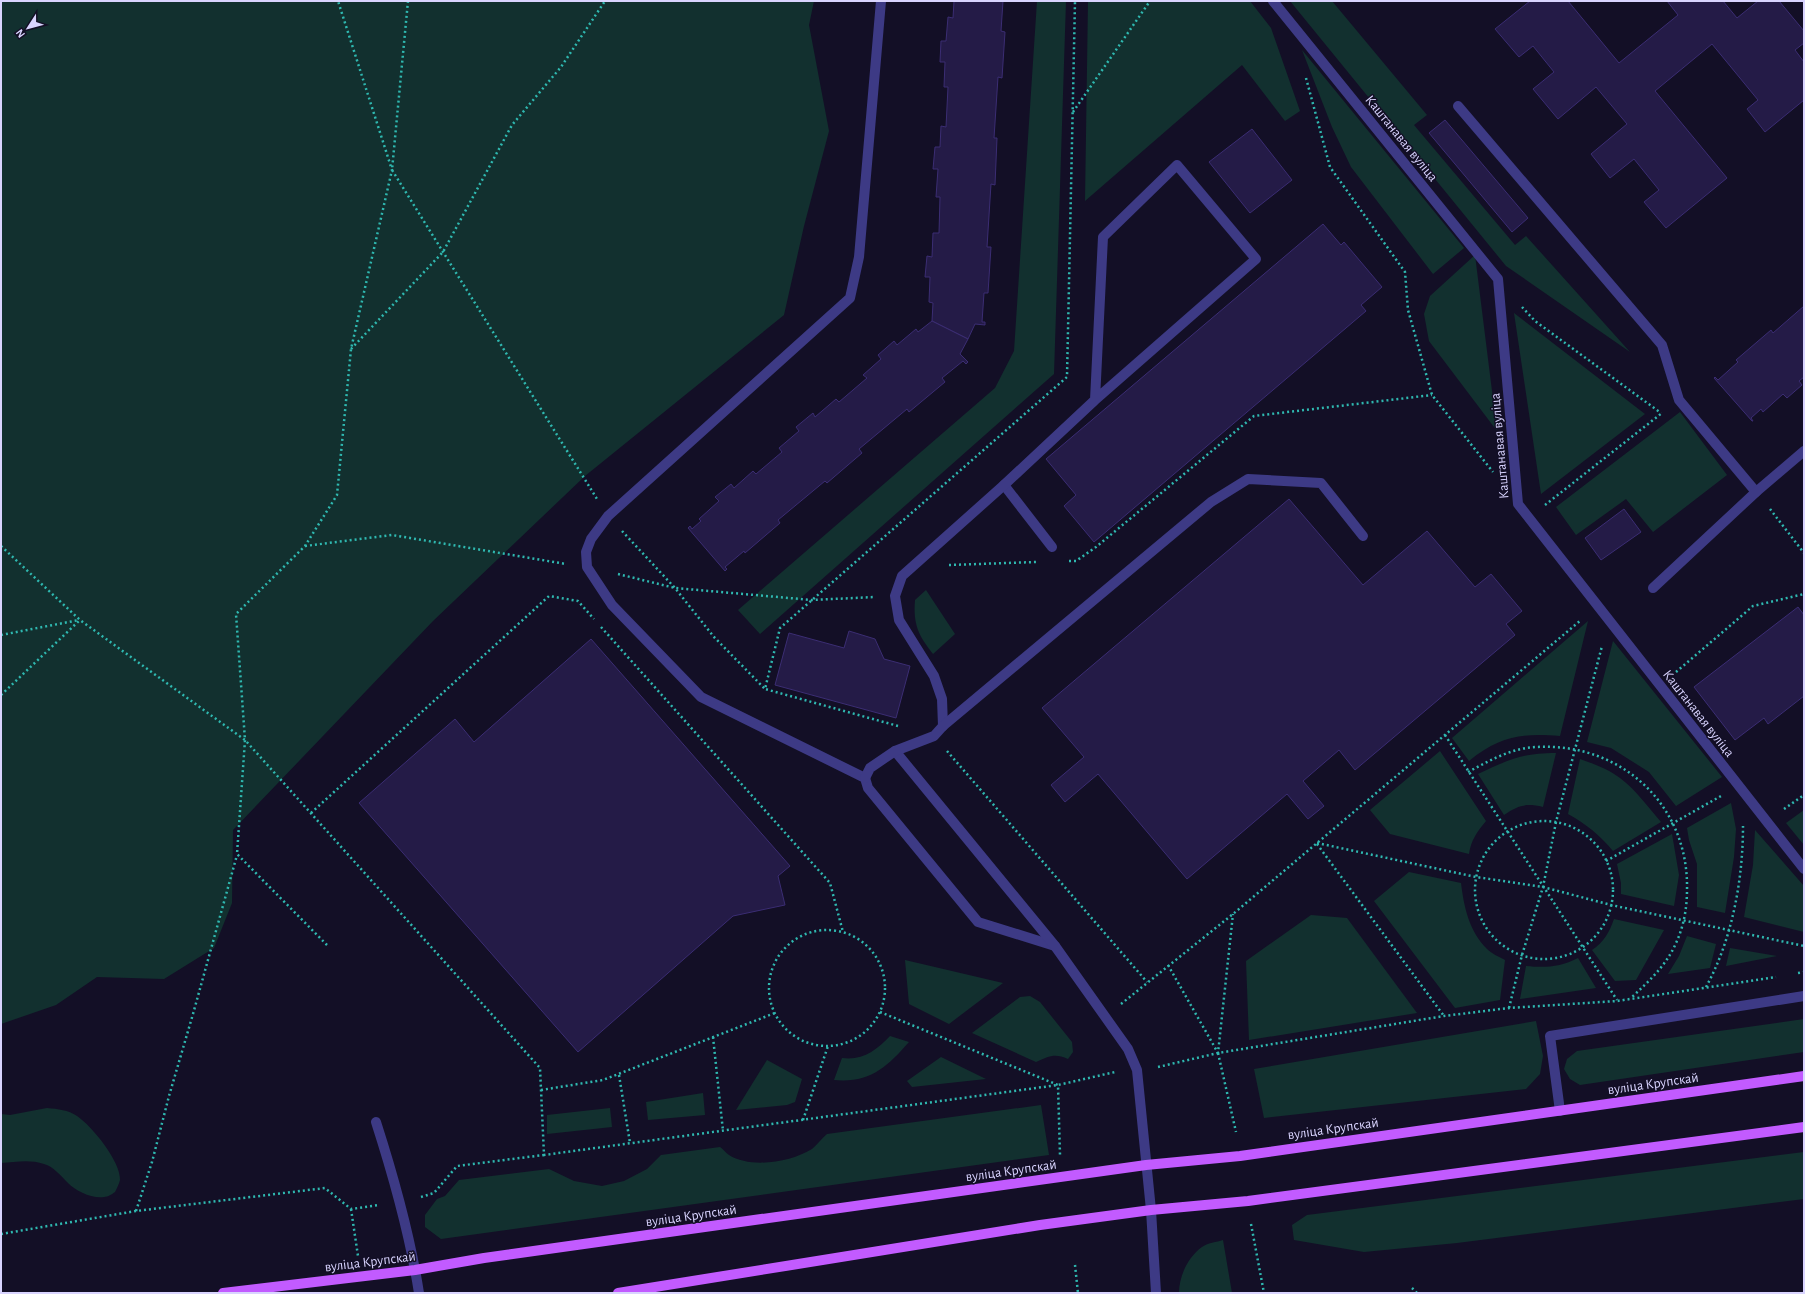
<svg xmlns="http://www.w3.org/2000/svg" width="1805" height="1294" font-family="'Alegreya Sans',sans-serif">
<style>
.green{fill:#12302f}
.building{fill:#241b47;stroke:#3b2d73}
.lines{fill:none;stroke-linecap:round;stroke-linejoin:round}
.path{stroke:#2fb8b0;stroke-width:2.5;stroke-dasharray:2 3;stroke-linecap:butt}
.minor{stroke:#3d3a85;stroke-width:10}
.major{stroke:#c25bff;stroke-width:10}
.labels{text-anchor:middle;stroke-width:3;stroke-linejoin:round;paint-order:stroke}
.street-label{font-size:14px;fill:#d9d4ff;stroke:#130f26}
</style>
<rect width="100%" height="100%" fill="#130f26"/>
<!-- green -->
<g class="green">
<polygon points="1,1 814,1 809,25 829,131 804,226 784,315 585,476 433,621 233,830 232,903 214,948 164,979 97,977 56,1005 1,1024"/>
<polygon points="1037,1 1066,1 1054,374 760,634 738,610 995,388 1014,351"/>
<polygon points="1088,1 1250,1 1271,28 1300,111 1285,121 1242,65 1085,201"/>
<polygon points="1290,1 1332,1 1427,115 1414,125 1515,245 1526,236 1630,352 1506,266"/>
<polygon points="1302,50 1464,248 1433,274 1351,167 1332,127"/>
<polygon points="1475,255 1497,431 1429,341 1424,314 1430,296"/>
<polygon points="1514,313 1645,414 1541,494"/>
<polygon points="1680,412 1727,475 1653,532 1626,499 1576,535 1556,507"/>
<path d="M926,590L955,634L933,654C918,635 913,624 915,600Z"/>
<path d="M1588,621L1560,736C1521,733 1500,736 1469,761L1452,738Z"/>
<polygon points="1613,641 1722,777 1676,806 1649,772 1611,748 1587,742"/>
<path d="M1440,751L1486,821C1477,832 1471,840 1469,854L1390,834L1370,810Z"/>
<path d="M1556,753L1543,807C1526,803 1519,805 1504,815L1478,774C1508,760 1522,753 1556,753Z"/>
<path d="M1580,759C1594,764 1608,769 1620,778C1636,790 1648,807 1661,822L1613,851C1600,835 1586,824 1568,814Z"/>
<polygon points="1731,803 1736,829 1734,857 1725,913 1697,907 1697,864 1689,840 1687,828"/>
<polygon points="1804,810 1804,845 1786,823"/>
<polygon points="1755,830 1804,886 1804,932 1744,917 1753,865"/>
<polygon points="1672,834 1679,875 1674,906 1621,894 1621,883 1617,864"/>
<path d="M1409,872L1461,883C1464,907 1469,931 1487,949C1491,953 1499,957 1505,960L1500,1000L1455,1008L1374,901Z"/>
<polygon points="1311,915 1347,918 1417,1013 1249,1040 1246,961"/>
<path d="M1614,919L1664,930L1636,980L1615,981L1592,950C1604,942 1609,933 1614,919Z"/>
<polygon points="1687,936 1716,944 1710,968 1668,974 1679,956"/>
<polygon points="1730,948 1777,956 1726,966"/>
<path d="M1578,958L1596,988L1520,999L1526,966C1546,968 1560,967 1578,958Z"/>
<polygon points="905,960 1003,983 949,1024 909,1004"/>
<path d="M1030,996L1040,1002L1072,1042L1073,1052L1068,1059C1055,1053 1049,1056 1036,1062L972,1033L1020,997Z"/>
<polygon points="1804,1019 1804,1052 1580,1085 1570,1079 1564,1069 1567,1059 1577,1051"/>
<polygon points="1536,1021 1543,1056 1540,1074 1526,1089 1264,1118 1254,1069"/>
<path d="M890,1036L909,1042C886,1068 870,1083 834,1080L842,1058C862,1061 877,1050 890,1036Z"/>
<polygon points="941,1057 986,1079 912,1087 907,1081"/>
<polygon points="767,1060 802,1079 795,1102 787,1105 736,1110"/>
<polygon points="703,1093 705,1115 648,1120 646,1102"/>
<path d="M1041,1105L1049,1155L441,1239L425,1227V1215L437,1199L445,1196L459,1180L549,1169L574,1181L602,1186L624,1181L647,1169L661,1155L720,1147C723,1149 726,1153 729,1155C751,1169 791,1162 812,1149C817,1145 822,1138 827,1134Z"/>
<path d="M47,1108C58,1109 68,1110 77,1116C92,1126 121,1162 120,1180C119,1184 117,1188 115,1192C112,1194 108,1197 104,1197C92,1199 76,1191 68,1183C60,1175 54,1167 44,1164C30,1159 15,1162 1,1163V1114L10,1115Z"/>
<polygon points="610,1108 612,1127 547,1134 547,1115"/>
<polygon points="1804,1152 1804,1199 1457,1243 1364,1252 1294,1240 1292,1225 1307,1215"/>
<path d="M1223,1240L1232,1293H1179C1179,1276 1188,1257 1202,1247C1207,1243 1217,1242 1223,1240Z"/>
</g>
<!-- building -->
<g class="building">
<polygon points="954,1 1003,1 1001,31 1005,32 1002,78 998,77 994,138 997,138 995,185 991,184 987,247 991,247 988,293 984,293 982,322 985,322 985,325 975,324 968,339 932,321 933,303 929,302 930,277 925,277 927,256 932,257 933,233 939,233 940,197 936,197 938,169 933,169 935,147 940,147 941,126 946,127 948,87 944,87 945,62 940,62 941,41 946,41 948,17 953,18"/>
<polygon points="1530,1 1568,1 1619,63 1678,15 1667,1 1723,1 1737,18 1758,1 1779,1 1804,31 1804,43 1795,50 1804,62 1804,100 1765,132 1747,109 1758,100 1712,44 1655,91 1727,178 1666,228 1644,202 1659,190 1634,159 1610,178 1591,154 1627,124 1596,87 1558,119 1533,89 1554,72 1533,46 1519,57 1495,29"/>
<polygon points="1445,120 1528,218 1512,232 1429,133"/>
<polygon points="1252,129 1292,180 1250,213 1209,162"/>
<polygon points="1323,224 1341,245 1344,242 1382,287 1361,305 1366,311 1094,542 1064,506 1076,495 1046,459"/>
<polygon points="1804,306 1804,377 1799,381 1802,385 1787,398 1783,394 1763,412 1761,409 1751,418 1753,421 1752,421 1714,378 1715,377 1718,380 1738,362 1736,360 1771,330 1773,333"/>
<polygon points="932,321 968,339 960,354 968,362 966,364 963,361 942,378 945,382 909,412 907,409 859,449 862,453 827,483 825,481 778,520 780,523 745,553 744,551 725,567 727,569 725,571 688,528 690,526 692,529 701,521 699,519 719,501 715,497 731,484 734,488 753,471 756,474 782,452 779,448 799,431 796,427 813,413 815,417 836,399 839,402 867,378 863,375 881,359 878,355 894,341 897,345 916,329 918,332"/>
<polygon points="1289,499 1363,585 1427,531 1475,587 1491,574 1522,611 1506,624 1515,635 1355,770 1339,750 1303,781 1324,806 1308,819 1287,794 1187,879 1098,774 1065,802 1051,785 1084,757 1042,708"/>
<polygon points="1624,509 1641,532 1601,560 1585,538"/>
<polygon points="1798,607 1804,615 1804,696 1768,724 1764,718 1735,740 1694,687"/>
<polygon points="849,631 875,639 884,659 910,666 896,718 775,685 789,633 844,648"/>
<polygon points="591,639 790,866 778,876 785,905 733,916 578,1052 359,803 455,719 474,742"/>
</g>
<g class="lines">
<!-- path -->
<g class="path">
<polyline points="408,1 392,170 597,499"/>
<polyline points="1306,78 1330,167 1405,272 1408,310 1432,395 1493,472"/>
<polyline points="1073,112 1150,1"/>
<polyline points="1522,307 1535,321 1661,413"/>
<polyline points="351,349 443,252 512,125 561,67 605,1"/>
<polyline points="1545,505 1662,413"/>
<polyline points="1770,509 1804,553"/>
<polyline points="622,531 675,588 714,637 765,689"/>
<polyline points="1,546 80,620 245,740 540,1068 544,1155 1058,1085 1115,1072"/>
<polyline points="305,546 392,535 566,564"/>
<polyline points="1069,561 1076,561 1096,547 1254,416 1432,395"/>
<polyline points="949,565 1036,562"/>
<polyline points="618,574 675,588 812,600 875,597"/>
<polyline points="601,627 830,883 843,932"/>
<polyline points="1,635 79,620"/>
<polyline points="1676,672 1753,606 1804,594"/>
<polyline points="1,695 80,620"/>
<polyline points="898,726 765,689 780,628 1067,377 1075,1"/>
<polyline points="1445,735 1617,1000"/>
<polyline points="947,751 1147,982"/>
<path d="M1468,772C1489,761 1511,748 1536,747C1620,742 1689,804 1687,890C1687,907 1684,926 1676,943C1666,966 1649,981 1631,998"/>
<polyline points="1784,809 1804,795"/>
<polyline points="311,813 549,596 578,601 594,619"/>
<circle cx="1544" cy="890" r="69"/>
<polyline points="1317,843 1476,877 1543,887 1611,905 1804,946"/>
<polyline points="1317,844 1444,1016"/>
<polyline points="1606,861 1721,796"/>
<circle cx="827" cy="988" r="58"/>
<polyline points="327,945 237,854 245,740 236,614 305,546 337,495 351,349 392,170 338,1"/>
<polyline points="1168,965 1218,1053 1233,914"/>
<polyline points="1798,973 1804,972"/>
<path d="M1706,987C1732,940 1743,880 1743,826"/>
<polyline points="1121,1004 1233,914 1581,620"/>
<polyline points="1509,1008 1522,955 1543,887 1556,822 1602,646"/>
<polyline points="880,1012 1058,1085 1060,1155"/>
<polyline points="713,1037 723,1131"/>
<polyline points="1218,1053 1236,1132"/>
<polyline points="1158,1067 1218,1053 1444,1016 1509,1008 1617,1001 1776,977"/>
<polyline points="619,1075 630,1143"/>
<polyline points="541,1090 603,1080 775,1013"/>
<polyline points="803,1120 828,1046"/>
<polyline points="421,1197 434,1193 457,1166 544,1155"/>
<polyline points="351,1209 358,1256"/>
<polyline points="136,1211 152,1162 169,1096 193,1014 237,855"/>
<polyline points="1251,1224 1264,1293"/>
<polyline points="1,1234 136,1211 325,1188 351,1209 379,1205"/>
<polyline points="1075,1265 1078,1293"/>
<polyline points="1412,1288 1417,1293"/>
</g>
<!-- minor -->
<g class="minor">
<polyline points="881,1 859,257 850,298 608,516 591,539 586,552 587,567 612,605 701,697 865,778 868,788 978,922 1055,946"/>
<polyline points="1273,1 1498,279 1518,504 1804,869"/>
<polyline points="1458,106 1662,345 1679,400 1756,492"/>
<polyline points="1004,485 1052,547"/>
<polyline points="1653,588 1756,492 1804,451"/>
<polyline points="943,726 942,699 934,676 899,620 895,596 902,576 1004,485 1095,400 1256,259 1177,165 1103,237 1095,400"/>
<polyline points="895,751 1055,946 1128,1049 1137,1070 1151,1210 1156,1293"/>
<polyline points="865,778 870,768 895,751 934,736 943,726 1211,502 1248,479 1321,483 1363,536"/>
<polyline points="1560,1111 1550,1036 1804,996"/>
<path d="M376,1122C394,1178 410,1235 419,1293"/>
</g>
<!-- major -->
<g class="major">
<polyline points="223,1293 415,1270 484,1258 1146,1165 1240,1156 1804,1076"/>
<polyline points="618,1293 1040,1225 1151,1210 1248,1201 1804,1127"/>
</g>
</g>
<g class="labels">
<!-- street labels -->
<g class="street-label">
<text transform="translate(1402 138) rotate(51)" y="5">Каштанавая вуліца</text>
<text transform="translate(1499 446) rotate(-95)" y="5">Каштанавая вуліца</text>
<text transform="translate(1699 713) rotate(52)" y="5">Каштанавая вуліца</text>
<text transform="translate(1653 1083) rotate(-8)" y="5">вуліца Крупскай</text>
<text transform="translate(1333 1128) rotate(-8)" y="5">вуліца Крупскай</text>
<text transform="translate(1011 1170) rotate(-8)" y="5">вуліца Крупскай</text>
<text transform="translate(691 1215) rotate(-8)" y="5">вуліца Крупскай</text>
<text transform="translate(370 1261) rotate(-7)" y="5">вуліца Крупскай</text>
</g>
</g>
<!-- border -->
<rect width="1805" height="1294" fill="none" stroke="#d9d4ff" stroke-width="4"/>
<!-- north arrow -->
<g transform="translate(28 28) rotate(234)" stroke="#130f26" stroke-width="3" paint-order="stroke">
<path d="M0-3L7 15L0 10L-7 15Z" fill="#d9d4ff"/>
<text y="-6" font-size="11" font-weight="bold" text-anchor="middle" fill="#d9d4ff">N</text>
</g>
</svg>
